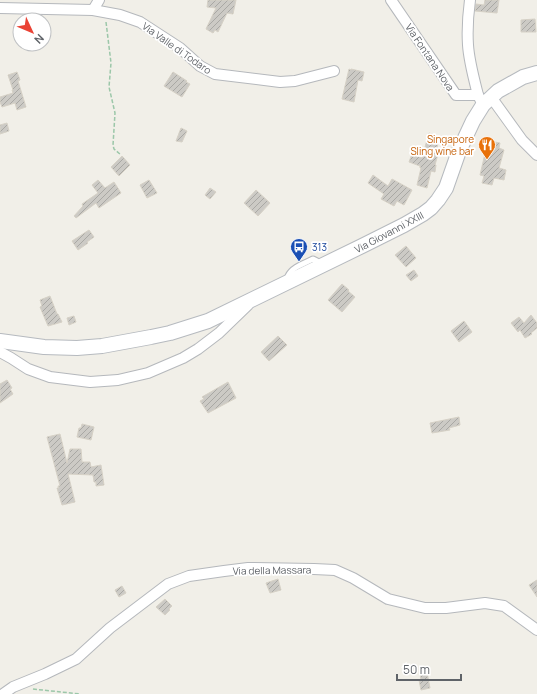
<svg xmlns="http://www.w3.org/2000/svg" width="537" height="694" font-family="Manrope,sans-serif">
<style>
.building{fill:url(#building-hatch);stroke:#d6d1c6}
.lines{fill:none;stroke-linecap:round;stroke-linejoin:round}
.lane-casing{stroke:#b5b8bc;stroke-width:7}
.street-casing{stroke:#b5b8bc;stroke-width:12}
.secondary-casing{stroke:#b6babf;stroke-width:16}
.path{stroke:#9cc7a9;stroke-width:1.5;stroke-dasharray:4 2;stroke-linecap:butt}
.lane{stroke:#fff;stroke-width:5}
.street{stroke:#fff;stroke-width:10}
.secondary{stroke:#fff;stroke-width:14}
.labels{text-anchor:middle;stroke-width:3.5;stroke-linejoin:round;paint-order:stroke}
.street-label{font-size:10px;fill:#5f6368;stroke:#fff}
.food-label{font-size:10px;fill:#c56008;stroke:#fff;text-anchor:end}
.transit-label{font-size:10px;fill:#164399;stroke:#fff;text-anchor:start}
</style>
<defs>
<pattern id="building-hatch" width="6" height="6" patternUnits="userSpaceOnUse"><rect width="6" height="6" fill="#cccac5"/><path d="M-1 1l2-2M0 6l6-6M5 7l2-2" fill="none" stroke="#a9a8a4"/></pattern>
</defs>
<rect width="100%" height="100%" fill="#f1efe8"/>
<!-- building -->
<g class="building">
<polygon points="208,0 236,0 233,14 227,13 218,32 215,30 213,33 206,29 216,8 207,7"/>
<polygon points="485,0 499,0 497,13 475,11 476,4 484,5"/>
<polygon points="535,19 536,32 521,32 521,20"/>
<polygon points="349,69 351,70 351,69 364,72 362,81 358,80 354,102 342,99"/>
<polygon points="17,72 20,80 18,81 26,107 17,110 15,103 2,107 0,102 0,97 13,93 12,90 13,90 8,75"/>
<polygon points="173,72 187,81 186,82 190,84 182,97 164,86"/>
<polygon points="7,123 9,131 0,134 0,125"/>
<polygon points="181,128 187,131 182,142 176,141"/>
<polygon points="429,133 439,137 436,153 438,154 435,165 436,165 435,172 431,171 427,188 417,185 421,168 420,168 420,166 409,162 412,154 422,158"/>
<polygon points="490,141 500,143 499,148 504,150 499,168 506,170 504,180 494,178 492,185 482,183 484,176 480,175 487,145 489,145"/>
<polygon points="122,156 130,165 119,176 111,167"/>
<polygon points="373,175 388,186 392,179 412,190 404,205 397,201 394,206 381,199 384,194 368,183"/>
<polygon points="98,180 105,188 114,182 121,193 99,208 96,203 76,218 74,216 83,206 82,204 98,193 92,185"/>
<polygon points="149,180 157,193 147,198 140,185"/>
<polygon points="210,188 216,192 210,199 205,195"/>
<polygon points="256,190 270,203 258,216 244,203"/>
<polygon points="89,230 94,237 87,242 88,243 78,250 72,241"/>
<polygon points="406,246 416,258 406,267 395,255"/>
<polygon points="414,270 418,276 411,281 406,275"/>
<polygon points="342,284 349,290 348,291 355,297 342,312 328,300"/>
<polygon points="50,296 57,314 58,314 62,322 48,326 40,307 42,306 40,300"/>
<polygon points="531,315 537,323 537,328 531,333 532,334 525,338 520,330 518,332 511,323 519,317 524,323"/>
<polygon points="74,316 76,322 69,325 67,318"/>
<polygon points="464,321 472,332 459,342 451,331"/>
<polygon points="278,336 287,345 269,361 261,352"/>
<polygon points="7,380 12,388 10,389 13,394 0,403 0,384"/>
<polygon points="228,382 236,398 208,413 200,401 204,399 202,397"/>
<polygon points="459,417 460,425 449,428 450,430 432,433 430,423"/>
<polygon points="82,424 94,427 91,440 77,437 79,428 81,428"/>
<polygon points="60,434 67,463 70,449 81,449 82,462 90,462 91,467 101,465 104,485 96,486 96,482 94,482 93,475 68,474 75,502 62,505 57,488 59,488 58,486 60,486 47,437"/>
<polygon points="278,579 281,590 270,593 266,583"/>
<polygon points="537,580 537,597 529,585"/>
<polygon points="122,586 126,593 119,597 115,590"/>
<polygon points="165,599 172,606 169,609 170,610 165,615 156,607"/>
<polygon points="427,672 430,688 421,690 419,680 421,680 420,674"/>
</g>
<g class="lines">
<defs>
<path id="lane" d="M290,279L288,276C292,267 305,263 313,259L317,261L319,266"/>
<g id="street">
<polyline points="391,0 456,95 478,95 483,105"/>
<path d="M470,0C468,15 467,30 468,45C469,61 474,79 478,95"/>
<polyline points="0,8 93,10 99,0"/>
<polyline points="93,10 120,15 140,22 180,48 200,66 215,74 280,82 295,81 334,71"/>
<polyline points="491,97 522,140 537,155"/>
<polyline points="0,352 11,358 28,369 50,377 90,382 118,380 148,373 183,358 198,349 219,333 248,305"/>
<polyline points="3,694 13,687 45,674 76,659 110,628 168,584 189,576 224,571 248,568 314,569 335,570 353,578 388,599 425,608 446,608 485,603 504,606 537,630"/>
</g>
<polyline id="secondary" points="0,341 44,347 77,348 102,346 151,337 170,333 208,321 362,246 404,225 423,214 431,208 438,200 446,188 459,151 473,121 483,105 498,91 523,77 537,73"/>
</defs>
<!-- lane casing -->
<use href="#lane" class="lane-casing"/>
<!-- street casing -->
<use href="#street" class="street-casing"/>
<!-- secondary casing -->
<use href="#secondary" class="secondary-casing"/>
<!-- path -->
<g class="path">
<polyline points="106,22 111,63 109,87 115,113 113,145 114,149 121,155"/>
<polyline points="33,689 80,694"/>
</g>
<!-- lane -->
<use href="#lane" class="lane"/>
<!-- street -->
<use href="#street" class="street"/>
<!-- secondary -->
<use href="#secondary" class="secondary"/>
</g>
<!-- icons -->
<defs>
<symbol id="restaurant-pin" viewBox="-11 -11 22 30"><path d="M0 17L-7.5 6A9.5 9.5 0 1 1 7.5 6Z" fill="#e8710a" stroke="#fff"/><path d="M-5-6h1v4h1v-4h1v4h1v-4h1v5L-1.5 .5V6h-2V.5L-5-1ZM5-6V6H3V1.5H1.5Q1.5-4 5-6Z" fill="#fff"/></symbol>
<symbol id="bus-pin" viewBox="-11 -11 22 30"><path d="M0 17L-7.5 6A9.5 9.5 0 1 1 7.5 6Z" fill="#1a4fb4" stroke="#fff"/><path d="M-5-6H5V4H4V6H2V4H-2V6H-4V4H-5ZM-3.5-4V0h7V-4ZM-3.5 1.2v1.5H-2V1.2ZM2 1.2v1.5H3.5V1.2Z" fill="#fff"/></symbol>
</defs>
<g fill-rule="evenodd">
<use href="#restaurant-pin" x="477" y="135" width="20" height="27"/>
<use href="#bus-pin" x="289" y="237" width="20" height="27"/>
</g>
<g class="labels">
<!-- street labels -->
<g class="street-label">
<text transform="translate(177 48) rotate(35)" y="4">Via Valle di Todaro</text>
<text transform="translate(430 57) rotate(56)" y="4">Via Fontana Nova</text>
<text transform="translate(389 232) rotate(-28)" y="4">Via Giovanni XXIII</text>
<text transform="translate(272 570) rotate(-1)" y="4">Via della Massara</text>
</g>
<!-- food labels -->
<g class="food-label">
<text x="474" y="143">Singapore<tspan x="474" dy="12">Sling wine bar</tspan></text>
</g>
<!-- transit labels -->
<g class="transit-label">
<text x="312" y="251">313</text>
</g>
</g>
<!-- north arrow -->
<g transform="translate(32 32) rotate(134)"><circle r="19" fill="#ffffff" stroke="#bfc1c3"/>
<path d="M0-3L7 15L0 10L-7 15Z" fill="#ea4335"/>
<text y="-6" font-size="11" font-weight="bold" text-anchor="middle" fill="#5f6368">N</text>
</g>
<!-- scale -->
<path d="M397 674v6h64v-6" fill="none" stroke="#5f6368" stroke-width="2"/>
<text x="403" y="674" font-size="12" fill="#5f6368" stroke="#ffffff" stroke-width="3" paint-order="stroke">50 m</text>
</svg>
